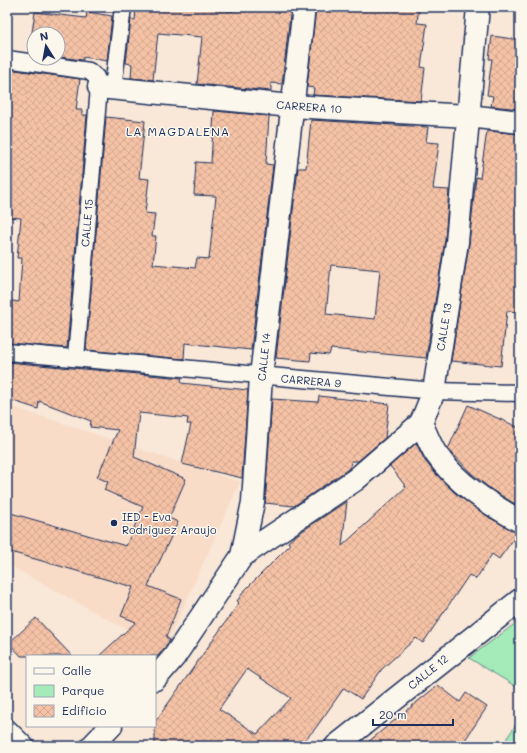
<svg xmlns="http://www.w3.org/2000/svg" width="527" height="753" font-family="Mali,sans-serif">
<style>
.built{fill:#f8dcc8}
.park{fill:#a4ebb9;stroke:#608d8c}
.building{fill:url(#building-cross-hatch);stroke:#1b2f5e;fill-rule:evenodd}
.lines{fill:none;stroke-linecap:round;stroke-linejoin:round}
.service-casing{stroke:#1b2f5e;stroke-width:19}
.minor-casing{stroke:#1b2f5e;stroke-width:25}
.tertiary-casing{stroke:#1b2f5e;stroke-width:25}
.service{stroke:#fbf7ec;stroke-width:16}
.minor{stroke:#fbf7ec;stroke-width:22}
.tertiary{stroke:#fbf7ec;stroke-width:22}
.poi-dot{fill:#1b2f5e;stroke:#fbf7ec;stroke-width:1.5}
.labels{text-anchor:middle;stroke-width:3;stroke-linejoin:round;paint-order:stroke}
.street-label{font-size:11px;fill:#1b2f5e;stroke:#fbf7ec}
.poi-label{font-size:11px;fill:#1b2f5e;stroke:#fbf7ec;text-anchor:start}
.neighbourhood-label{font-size:12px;letter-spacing:1px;fill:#1b2f5e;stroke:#fbf7ec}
</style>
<defs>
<pattern id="building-cross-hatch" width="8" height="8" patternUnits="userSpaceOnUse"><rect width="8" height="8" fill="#f5c2a5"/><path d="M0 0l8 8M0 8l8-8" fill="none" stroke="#d1a790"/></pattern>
</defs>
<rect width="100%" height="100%" fill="#f9e7d7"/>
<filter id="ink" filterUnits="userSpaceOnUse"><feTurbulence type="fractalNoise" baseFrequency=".025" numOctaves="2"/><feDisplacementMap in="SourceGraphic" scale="8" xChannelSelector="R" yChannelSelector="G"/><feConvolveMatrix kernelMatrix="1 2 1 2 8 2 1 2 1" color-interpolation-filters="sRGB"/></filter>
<g filter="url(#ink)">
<!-- built -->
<polygon class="built" points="7,405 240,482 164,650 7,564"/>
<!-- park -->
<g class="park">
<polygon points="520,620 520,689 469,658"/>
<polygon points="520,718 520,746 502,746"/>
</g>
<!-- building -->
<g class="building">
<polygon points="136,7 191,7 233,11 234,7 291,7 282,84 271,83 271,91 197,84 202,37 158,33 153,80 131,78 132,64 126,63 131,19 135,20"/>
<polygon points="316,7 419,7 417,23 427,24 421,67 425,68 421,101 313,95 314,88 307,87"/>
<polygon points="35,12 86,18 87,12 112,16 107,61 83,57 83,60 58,57 58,34 34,34 34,53 29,53"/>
<polygon points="492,36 520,40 520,109 491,106 493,96 487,95 492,59 489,59"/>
<polygon points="7,69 80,79 76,110 82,110 82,115 87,115 67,348 7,343 7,300 19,302 22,258 17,258 21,218 7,217"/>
<polygon points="214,111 269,116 266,164 273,165 251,350 185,343 184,359 86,350 106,117 145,121 139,178 149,179 145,213 155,214 152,236 156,236 153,264 195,268 197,258 209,259 216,196 194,195 196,162 211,163"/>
<path d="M311,120L428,127L426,142L439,143L433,189L449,190L445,240L426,358L331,349L329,355L311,353L310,361L276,358L298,168H306ZM331,265L380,270L375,319L326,314Z"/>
<polygon points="487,131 520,134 520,312 507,311 501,366 451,361 469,244 476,177 480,178"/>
<polygon points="7,362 182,378 181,383 248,390 242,478 182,464 191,424 187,424 188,418 139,413 134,457 186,479 169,518 178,522 148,586 181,599 166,637 170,640 158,656 99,656 136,622 121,616 133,587 7,551 7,512 126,546 143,507 104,490 108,482 97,477 118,430 90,427 91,421 39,401 38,409 7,399"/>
<polygon points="319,396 389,404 385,438 358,461 351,461 350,467 347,470 294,506 265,503 272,399 318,402"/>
<polygon points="468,405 520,428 520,507 492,490 472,474 448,449"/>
<path d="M416,443L425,461L435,473L455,493L490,518L518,533L499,559L492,554L476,579L469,575L423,643L416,638L382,669L361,699L344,688L315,729L299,746H155V722L239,603L237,601L245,590L290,545L288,542L295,536L347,501L342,546L406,487L390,466ZM247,669L291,698L257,734L219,709Z"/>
<polygon points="36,618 72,656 21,656 9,643"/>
<polygon points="438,685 460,702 466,693 487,707 461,746 363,746"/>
</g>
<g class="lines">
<defs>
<g id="service">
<polyline points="7,59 89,71 96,77 99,87 76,358"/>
<polyline points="113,88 123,7"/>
<polyline points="7,352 434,391 520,393"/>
<polyline points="7,727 26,746"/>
</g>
<g id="minor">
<polyline points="99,87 291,106 468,116 520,122"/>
<path d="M421,423C426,433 430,445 436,454C457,484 489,504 520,521"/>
<polyline points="242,556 355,480 421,423 434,391 457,242 478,7"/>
<polyline points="155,679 174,657 242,556 253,502 261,376 304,7"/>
<polyline points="92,746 111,726"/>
</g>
<polyline id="tertiary" points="336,746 520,600"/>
</defs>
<!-- service casing -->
<use href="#service" class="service-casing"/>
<!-- minor casing -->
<use href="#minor" class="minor-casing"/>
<!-- tertiary casing -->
<use href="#tertiary" class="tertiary-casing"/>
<!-- service -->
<use href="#service" class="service"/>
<!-- minor -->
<use href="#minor" class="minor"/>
<!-- tertiary -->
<use href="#tertiary" class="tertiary"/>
</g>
</g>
<!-- markers -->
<circle class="poi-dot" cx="114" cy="523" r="4"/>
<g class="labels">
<!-- street labels -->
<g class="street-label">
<text transform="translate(309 107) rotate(4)" y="4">CARRERA 10</text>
<text transform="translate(87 223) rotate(-85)" y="4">CALLE 15</text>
<text transform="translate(444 327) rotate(-81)" y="4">CALLE 13</text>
<text transform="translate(264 357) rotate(-84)" y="4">CALLE 14</text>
<text transform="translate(311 381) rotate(5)" y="4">CARRERA 9</text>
<text transform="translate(428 672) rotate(-39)" y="4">CALLE 12</text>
</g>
<!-- poi labels -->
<g class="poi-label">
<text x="122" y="521">IED - Eva<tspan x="122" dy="13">Rodriguez Araujo</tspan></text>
</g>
<!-- neighbourhood labels -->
<g class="neighbourhood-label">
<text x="178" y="136">LA MAGDALENA</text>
</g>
</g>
<!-- margin -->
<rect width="527" height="753" fill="none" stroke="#fbf7ec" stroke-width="24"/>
<rect x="12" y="12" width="503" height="729" fill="none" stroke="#1b2f5e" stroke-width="1.5" filter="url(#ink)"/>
<!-- legend -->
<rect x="26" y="655" width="130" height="72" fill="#fbf7ec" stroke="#a1a7b3"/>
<rect x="34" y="668" width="20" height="6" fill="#fbf7ec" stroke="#a1a7b3"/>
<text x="62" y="675" font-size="12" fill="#1b2f5e">Calle</text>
<rect x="34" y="685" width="20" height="12" fill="#a4ebb9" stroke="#a1a7b3"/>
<text x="62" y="695" font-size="12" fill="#1b2f5e">Parque</text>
<rect x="34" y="705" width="20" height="12" fill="url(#building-cross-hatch)" stroke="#a1a7b3"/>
<text x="62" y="715" font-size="12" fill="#1b2f5e">Edificio</text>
<!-- north arrow -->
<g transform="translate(46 46) rotate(349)"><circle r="19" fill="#fbf7ec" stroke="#a1a7b3"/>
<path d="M0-3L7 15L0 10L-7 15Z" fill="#1b2f5e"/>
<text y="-6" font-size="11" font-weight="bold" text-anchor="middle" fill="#1b2f5e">N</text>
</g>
<!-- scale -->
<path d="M373 719v6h80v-6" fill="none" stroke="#1b2f5e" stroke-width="2"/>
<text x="379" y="719" font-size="12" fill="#1b2f5e" stroke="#fbf7ec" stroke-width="3" paint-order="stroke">20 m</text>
</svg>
